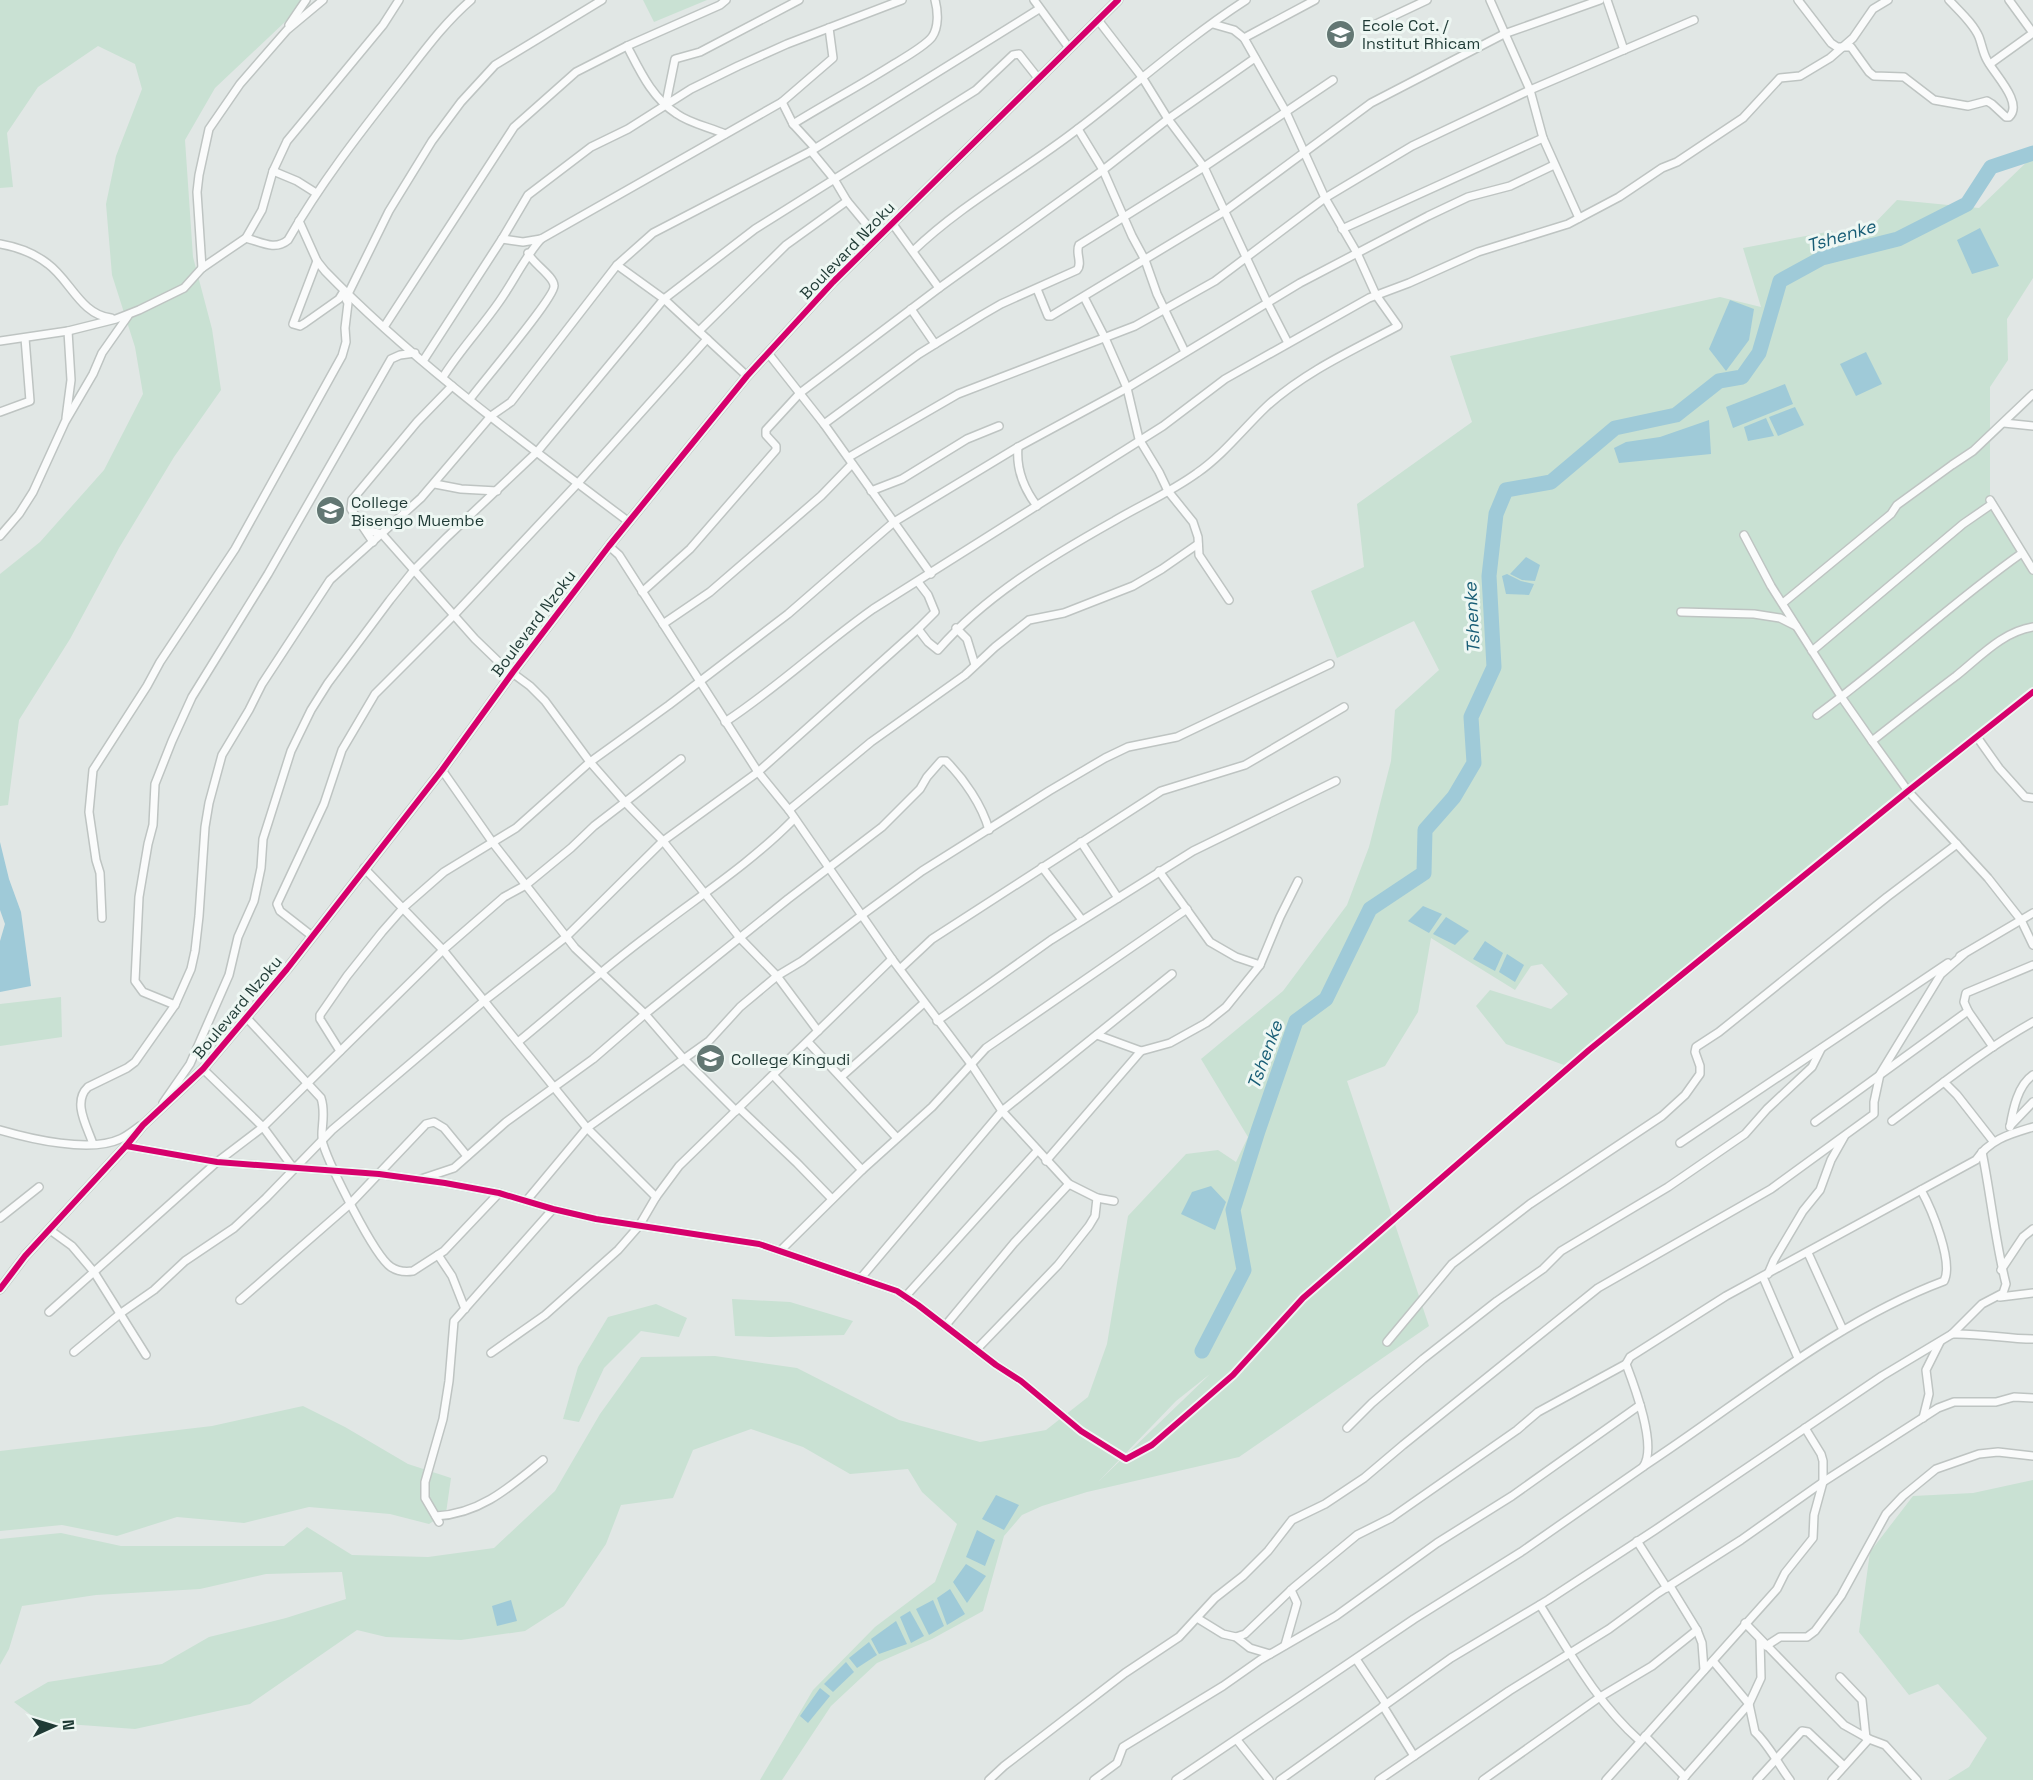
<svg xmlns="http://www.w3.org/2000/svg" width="2033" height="1780" font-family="'Space Grotesk',sans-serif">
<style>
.green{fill:#c9e1d3;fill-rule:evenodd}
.water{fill:#9fcad8}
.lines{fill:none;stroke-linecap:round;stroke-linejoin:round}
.river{stroke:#9fcad8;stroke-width:15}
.minor-casing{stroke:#bec4c2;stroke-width:10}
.tertiary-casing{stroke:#bec4c2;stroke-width:11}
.minor{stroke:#fafbfb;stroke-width:7}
.tertiary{stroke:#fafbfb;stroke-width:8}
.cycleway-casing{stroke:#eef7f3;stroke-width:10}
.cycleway{stroke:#d6006c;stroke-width:6}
.labels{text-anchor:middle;stroke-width:6;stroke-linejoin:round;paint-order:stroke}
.poi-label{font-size:16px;fill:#1f3a35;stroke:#eef7f3;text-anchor:start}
.street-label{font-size:16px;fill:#1f3a35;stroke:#eef7f3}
.water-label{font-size:18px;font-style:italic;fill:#185d76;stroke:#eef7f3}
</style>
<rect width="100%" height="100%" fill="#e1e7e5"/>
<!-- green -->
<g class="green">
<polygon points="0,0 303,0 287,20 215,88 185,140 193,257 212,329 221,390 174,457 119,548 70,639 19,720 8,805 0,806 0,574 40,542 104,470 143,394 135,347 112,275 106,204 116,156 142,89 135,64 98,46 38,87 7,133 13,187 0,188"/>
<polygon points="643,0 707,0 654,22"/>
<path d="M2033,156V278L2007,319L2008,360L1990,387V500L2033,570V692L1589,1050L1564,1065L1506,1044L1476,1006L1490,990L1551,1009L1568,994L1542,964L1531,966L1515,990L1431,938L1418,1012L1385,1066L1347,1081L1429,1326L1239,1457L1087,1492L1042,1506L1022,1515L1004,1536L983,1611L932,1639L877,1663L831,1706L782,1780H760L813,1690L875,1627L935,1582L957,1524L922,1492L908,1469L850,1474L803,1447L751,1429L693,1450L673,1498L621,1505L606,1544L564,1606L525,1631L461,1640L386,1637L357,1630L250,1704L135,1729L40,1722L14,1702L48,1682L162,1664L209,1637L286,1618L346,1599L342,1572L266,1574L200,1589L96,1595L22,1606L9,1649L0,1665V1539L61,1533L121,1546H284L307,1527L352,1555L428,1557L494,1548L555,1491L600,1414L641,1357L715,1356L797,1368L899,1420L980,1442L1046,1430L1088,1397L1107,1344L1128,1216L1186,1154L1218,1150L1236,1162L1248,1137L1201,1059L1283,991L1347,905L1369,847L1391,761L1395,710L1439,670L1414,621L1337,658L1311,591L1364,567L1357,504L1472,422L1450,356L1720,297L1761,307L1743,248L1832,231L1849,255L1871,227L1897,200L1979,208ZM1210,1374L1098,1482L1176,1401Z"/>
<polygon points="61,997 62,1037 0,1046 0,1004"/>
<polygon points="732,1299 790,1302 853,1321 844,1335 770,1337 735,1336"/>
<polygon points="656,1304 687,1318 679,1337 641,1331 604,1368 579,1422 563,1419 578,1367 608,1317"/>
<polygon points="303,1406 345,1427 408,1464 451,1478 446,1513 429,1524 390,1514 309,1507 244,1523 177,1517 117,1536 62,1525 0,1531 0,1451 212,1426"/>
<polygon points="2033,1480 2033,1780 1948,1780 1969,1767 1987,1738 1938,1684 1909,1695 1859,1632 1870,1552 1913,1496 1973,1493"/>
</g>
<!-- water -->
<g class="water">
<polygon points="1980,228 1999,266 1972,274 1957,240"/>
<polygon points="1730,300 1754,309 1749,340 1726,371 1709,349"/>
<polygon points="1866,352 1882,384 1856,396 1840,364"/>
<polygon points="1785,384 1793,404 1733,428 1726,407"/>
<polygon points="1795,407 1804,425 1778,436 1769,417"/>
<polygon points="1766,418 1774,436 1748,441 1744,427"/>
<polygon points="1709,420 1711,454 1619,463 1614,448 1626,442 1660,437"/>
<polygon points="1526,557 1540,565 1535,581 1522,580 1510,574"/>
<polygon points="1507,574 1521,581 1534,584 1529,595 1506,594 1502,576"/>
<polygon points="0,842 9,879 21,912 31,986 0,992 0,941 5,924 0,910"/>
<polygon points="1423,906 1442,914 1429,933 1408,921"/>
<polygon points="1446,917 1469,931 1455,945 1433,934"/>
<polygon points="1485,941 1503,953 1495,971 1473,959"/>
<polygon points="1507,954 1524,965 1515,982 1499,972"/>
<polygon points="1211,1186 1226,1202 1215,1230 1181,1214 1192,1192"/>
<polygon points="996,1495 1019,1505 1004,1530 982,1519"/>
<polygon points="977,1530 995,1540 985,1566 966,1557"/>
<polygon points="966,1564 986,1576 967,1603 953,1582"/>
<polygon points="950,1589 965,1614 947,1625 937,1598"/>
<polygon points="511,1600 517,1621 497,1626 492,1606"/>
<polygon points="933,1600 944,1626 929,1635 916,1609"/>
<polygon points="910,1611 924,1636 911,1643 900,1617"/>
<polygon points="896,1621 907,1644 879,1654 871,1639"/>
<polygon points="869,1642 877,1655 857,1668 849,1658"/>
<polygon points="846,1662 854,1672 833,1692 824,1684"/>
<polygon points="820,1688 830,1696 808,1723 800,1716"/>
</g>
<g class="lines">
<!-- river -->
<polyline class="river" points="1202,1351 1244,1270 1233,1210 1258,1131 1296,1021 1326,999 1370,909 1424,873 1425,830 1454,797 1474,763 1471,717 1494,667 1489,576 1496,514 1506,490 1551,482 1615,428 1676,415 1719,381 1742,377 1759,353 1780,281 1822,258 1898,239 1967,204 1991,167 2033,153"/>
<defs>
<g id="minor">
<polyline points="1034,0 1069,48"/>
<polyline points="1490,0 1530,90 1543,138 1579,218"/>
<polyline points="1607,0 1624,50"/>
<path d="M1798,0L1831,43L1837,47H1851L1869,72L1874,76L1904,77L1934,100L1968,106L1987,101L1992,104L2006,117H2009C2024,103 1994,74 1987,60C1983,53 1982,45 1979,37C1973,23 1959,11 1949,0"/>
<polyline points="1098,20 1142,77 1168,119 1204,167 1267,302 1288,343"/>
<polyline points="289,25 306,0"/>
<polyline points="1374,25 1427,0"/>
<polyline points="1244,38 1315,0"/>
<path d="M627,46C640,71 652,98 677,114C691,124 710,127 725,134"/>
<polyline points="1990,64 2033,33 2009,0"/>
<polyline points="782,102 793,124 815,148"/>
<polyline points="666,103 675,59 700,52 799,0"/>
<path d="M793,124C827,103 861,85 894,64C904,58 925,46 932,37C939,27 938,11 935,0"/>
<polyline points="1078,129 1103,170 1132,236 1145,260 1157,294 1185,352"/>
<polyline points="811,151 834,179 847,201 877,237"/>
<polyline points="273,171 297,181 316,193"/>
<path d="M299,221L317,261L325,271C414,363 527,445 629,522"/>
<polyline points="892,223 939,288"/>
<polyline points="1342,229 1543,138"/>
<path d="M246,238C261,242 275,251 288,240C320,184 359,134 399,83C422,54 443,24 471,0"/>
<polyline points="502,239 523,242 541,239 782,102 833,58 829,28"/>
<path d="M0,244C17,247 34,253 48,264C70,280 81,315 111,318"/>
<path d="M913,251C964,202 1024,171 1079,128C1134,86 1187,38 1246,0"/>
<polyline points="317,261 293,324 300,326 305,323 339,299 344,291"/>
<polyline points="617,265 664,299 747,376"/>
<polyline points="202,268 197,192 199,175 209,129 240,84 287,30 323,0"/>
<polyline points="1037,289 1048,316 1051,316 1225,211 1371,103 1504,34 1600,0"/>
<polyline points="348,294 389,211 432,141 461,102 495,65 602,0"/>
<polyline points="1084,297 1105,338 1127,388 1139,439 1159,472 1168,491 1193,522 1198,537 1199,555 1229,600"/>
<polyline points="911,309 935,344"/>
<polyline points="384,327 514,127 576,72 627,46 720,5 726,0"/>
<polyline points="699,331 786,245 847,201"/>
<polyline points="0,341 68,331 116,319 139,310 184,288 202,268 246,238 262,210 273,171 287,141 383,25 399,0"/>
<polyline points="768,353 824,424 931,574"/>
<polyline points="423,361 502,239 528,195 591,147 628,129 691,89 738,66 787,44 902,0"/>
<path d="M443,377C460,350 481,328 499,302C514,281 524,258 541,239"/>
<path d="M470,399C481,384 555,297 554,286C554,276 532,263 528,253"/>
<polyline points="0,412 30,401 25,338"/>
<polyline points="66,418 71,380 68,331"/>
<polyline points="2004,423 2033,426"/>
<path d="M824,424L919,354L982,315L1001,304L1077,270C1083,263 1075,253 1079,245L1204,167L1333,80"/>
<path d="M1018,447C1016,469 1024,489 1037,506"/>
<polyline points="849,457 958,394 1135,326 1215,281 1325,198 1412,146 1530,90 1694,20"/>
<polyline points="435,484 461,489 497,491"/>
<polyline points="871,491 902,479 967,439 999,426"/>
<polyline points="1990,500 2033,570"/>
<polyline points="366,530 382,534 475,639 503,666 530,686 545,701 590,762 626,803 663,841 740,938 777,976 818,1031"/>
<polyline points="1744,535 1771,586 1842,698 1872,741 1908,791 1988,878 2021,920 2033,945"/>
<polyline points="0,536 19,514 33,492 65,422 93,374 102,353 128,316"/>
<polyline points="373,542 351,509 352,500 417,422 452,386"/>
<polyline points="609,546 619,555 758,772 789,810 892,959 971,1064 1002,1111 1069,1184 1097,1198 1114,1201"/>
<polyline points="642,592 690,549 776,450 776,446 766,435 766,430 800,393 939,288 1103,170 1168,119 1255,58"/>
<polyline points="1783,603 1891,514 1897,505 1952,465 1973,451 2033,394"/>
<polyline points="1681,612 1754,614 1780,618 1796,626"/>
<polyline points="663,624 710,592 821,496 852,464"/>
<polyline points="956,628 967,639 975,665"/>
<path d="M918,629L928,642L938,650C986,595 1050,557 1114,521C1141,505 1171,492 1197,473C1223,455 1243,429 1266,407C1304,372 1353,350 1398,326L1376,295L1357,253L1325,198L1286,112L1244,38L1234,30L1213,24"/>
<polyline points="1812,651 1963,524 1992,504"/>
<path d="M1817,715C1887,664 1951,603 2022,553"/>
<path d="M725,722C777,688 822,645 873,609L1163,426L1225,379L1369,298L1409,283L1478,252L1568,224L1619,197L1662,168L1677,162L1743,118L1780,78L1800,76L1830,58L1853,38L1873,9L1888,0"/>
<polyline points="1977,737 1999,768 2025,797 2033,798"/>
<path d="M1872,741C1900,719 1928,697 1956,676C1980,657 2002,632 2033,627"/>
<polyline points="442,770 493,843 575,948 645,1014 683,1058 736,1111"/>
<polyline points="789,810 871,742 965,675 995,647 1029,620 1064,613 1133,586 1162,569 1198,544"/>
<polyline points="1081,842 1118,898"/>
<polyline points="1042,867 1082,920"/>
<polyline points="364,868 443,950 587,1128 656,1197"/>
<polyline points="1159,871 1210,942 1236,957 1260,965"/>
<polyline points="102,918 100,873 96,860 89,812 93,770 147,686 160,662 235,549 342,356 346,342 345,328 348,303 343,294"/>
<polyline points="312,936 280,911 277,904 324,804 342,750 375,694 454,615 578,483 707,339"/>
<polyline points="1960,956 2033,913"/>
<polyline points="901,968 932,939 1161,791 1245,765 1344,707"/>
<polyline points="175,1005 143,992 135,981 139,897 148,844 153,825 155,784 172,741 192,697 268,574 391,359 400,355 415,353"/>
<polyline points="1968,1011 1993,1047"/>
<path d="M246,1017L321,1098C327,1116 319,1132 323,1144C330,1166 374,1256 391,1267C397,1271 406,1272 413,1271L444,1251L499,1193"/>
<polyline points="937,1021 1051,940 1193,851 1336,781"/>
<polyline points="1097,1035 1141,1051"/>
<path d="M518,1042C562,1006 604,968 650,934C698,897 751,863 794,819"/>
<polyline points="808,1042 897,1138"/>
<polyline points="340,1051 320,1019 320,1015 347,976 382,932 404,907 444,872 516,828 590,762 669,705 788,614 894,522 1018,447 1127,388 1300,283 1428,216 1468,197 1510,186 1554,165"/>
<polyline points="203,1069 263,1127 294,1169"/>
<polyline points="774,1076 862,1170"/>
<polyline points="841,1077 924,1003"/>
<polyline points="1944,1082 1957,1095 1993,1141"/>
<polyline points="163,1103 190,1064 229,975 238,937 254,901 261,868 263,839 291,751 311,710 328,683 390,600 414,570 446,538 537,452 664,299 755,229 976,90 1013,55 1019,54 1038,78"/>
<polyline points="739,1108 797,1163 832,1199"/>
<path d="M1892,1121C1938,1087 1983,1050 2033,1022"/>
<polyline points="1815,1122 1968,1011 1964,1002 1966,993 2033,965"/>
<polyline points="2010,1126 2033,1102"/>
<path d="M2010,1127C2013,1109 2018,1085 2033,1075"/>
<path d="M0,1130C31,1139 90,1153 120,1139C127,1136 134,1130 140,1126"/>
<polyline points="1680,1143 1948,963"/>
<path d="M93,1144C87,1126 72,1102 88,1087L127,1068L135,1062L175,1005L191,969L195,951L199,916L205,827L209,803L222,755L249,710L262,684L330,580L421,498L491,416L511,402L617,265L653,233L811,151L1039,9"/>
<polyline points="126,1146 217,1162 379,1174 445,1183 499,1193 553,1209 596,1219 759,1244 897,1291 918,1305 996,1365 1021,1381 1081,1431 1126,1459 1152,1445 1233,1375 1303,1298 1589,1050 1908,791 2033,692"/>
<polyline points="1046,1161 1141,1051 1170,1043 1206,1023 1226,1007 1260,965 1280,917 1298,881"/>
<path d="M421,1179L454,1168L506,1122L593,1059L645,1014L788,899L882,827L920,789L927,777L941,761H946C964,779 982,805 989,830"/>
<polyline points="527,1200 587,1128 709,1041 740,1007 777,976 802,961 862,915 922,871 1049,791 1105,758 1128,747 1177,737 1330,664"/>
<polyline points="0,1218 39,1187"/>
<polyline points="50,1230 72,1246 94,1272 146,1355"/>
<polyline points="780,1251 862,1170 932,1107 986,1048 1187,909"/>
<polyline points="1808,1253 1843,1330"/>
<polyline points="438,1255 452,1276 465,1309"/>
<polyline points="2001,1270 2023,1237 2033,1229"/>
<polyline points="1768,1274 1774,1260 1803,1211 1820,1190 1831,1160 1844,1137"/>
<polyline points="1763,1277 1798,1358"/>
<polyline points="860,1279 1002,1111 1172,974"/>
<polyline points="905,1297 1037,1151"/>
<polyline points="2000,1297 2033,1293"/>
<polyline points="240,1300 350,1204 426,1124 434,1122 444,1128 467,1156"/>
<polyline points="49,1312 217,1162 263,1127 443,950 504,897 526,885 571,848 594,826 681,759"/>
<polyline points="945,1326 1014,1243 1069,1184"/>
<path d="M1952,1334C1980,1333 2006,1339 2033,1339"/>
<polyline points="1387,1342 1452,1264 1530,1204 1662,1116 1685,1095 1700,1074 1700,1066 1695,1052 1696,1047 1719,1032 1887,897 1957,844"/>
<polyline points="976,1350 1058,1265 1089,1226 1095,1216 1097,1198"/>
<polyline points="74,1352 121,1313 154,1290 185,1261 234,1228 266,1198 332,1130 484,1001 566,937 663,841 758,772 918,629 935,612 928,595 918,582"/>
<polyline points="491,1353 545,1315 618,1250 639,1226 656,1197 679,1166 892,959"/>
<polyline points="1923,1418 1929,1394 1926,1370 1940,1342"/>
<polyline points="1347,1428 1372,1403 1423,1359 1497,1301 1543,1269 1561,1251 1668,1187 1745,1134 1767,1109 1812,1067 1821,1049"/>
<path d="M1644,1466C1742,1402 1832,1323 1944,1281C1954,1262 1931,1208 1921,1190"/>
<path d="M436,1516C480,1514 510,1487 543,1460"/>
<polyline points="439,1522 425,1498 425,1482 443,1419 449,1381 454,1321 553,1209"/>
<polyline points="1637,1541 1667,1588"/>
<polyline points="1670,1586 1697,1630 1702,1643 1704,1670"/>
<path d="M1540,1605C1570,1653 1597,1703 1640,1741"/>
<polyline points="1197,1618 1223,1634 1236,1637 1250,1648 1270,1654"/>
<polyline points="1745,1623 1844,1725 1869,1739 1885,1745 1917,1780"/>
<polyline points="1236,1637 1245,1634 1293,1588 1357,1535 1391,1518 1517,1430 1538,1412 1626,1364"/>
<polyline points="1285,1645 1297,1603 1291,1590"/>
<polyline points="1766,1646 1780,1637 1807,1637 1815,1631 1841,1596 1886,1514 1903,1496 1936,1469 1979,1454 1998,1452 2033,1456"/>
<polyline points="1356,1659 1386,1704"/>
<path d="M1713,1661L1749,1704L1755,1732C1769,1745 1778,1764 1790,1780"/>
<polyline points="1840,1677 1862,1700 1866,1738"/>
<polyline points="1383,1706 1414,1756"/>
<polyline points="1645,1736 1685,1777"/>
<polyline points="1237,1740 1269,1780"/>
<polyline points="989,1780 1004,1766 1125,1673 1179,1637 1215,1598 1243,1576 1268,1551 1292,1520 1325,1504 1364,1478 1403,1445 1598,1288 1771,1189 1874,1114 1874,1102 1880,1074 1941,974 1964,954"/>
<polyline points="1094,1780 1117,1763 1123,1747 1223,1686 1260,1660 1336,1616 1437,1543 1512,1496 1640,1405"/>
<path d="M1176,1780L1414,1619L1521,1552L1643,1467C1658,1447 1634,1385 1626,1364L1630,1357L1726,1296L1976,1160C1990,1139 2010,1134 2033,1127"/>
<path d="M1280,1780L1451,1658L1548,1600L1655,1530L1882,1376L1952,1334L1982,1304L2003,1293L2006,1284C1995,1241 1991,1196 1982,1152"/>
<polyline points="1379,1780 1509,1691 1609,1629 1658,1593 1741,1540 1823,1482 1938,1408 1954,1402 1996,1402 2014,1397 2033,1398"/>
<polyline points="1483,1780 1600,1697 1652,1666 1697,1630"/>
<polyline points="1606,1780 1777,1589 1785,1573 1813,1538 1814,1515 1823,1482 1823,1461 1821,1454 1805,1428"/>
<polyline points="1682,1780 1749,1704 1761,1678 1760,1640"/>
<polyline points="1757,1780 1802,1731 1808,1732 1844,1766"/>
<polyline points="1832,1780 1869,1739"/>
</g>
<polyline id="tertiary" points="0,1289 25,1256 126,1146 143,1125 203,1069 287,969 442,770 513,672 609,546 747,376 833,282 1118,0"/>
</defs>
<!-- minor casing -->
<use href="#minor" class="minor-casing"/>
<!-- tertiary casing -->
<use href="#tertiary" class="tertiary-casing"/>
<!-- minor -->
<use href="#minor" class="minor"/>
<!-- tertiary -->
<use href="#tertiary" class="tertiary"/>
<defs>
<g id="cycleway">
<polyline points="126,1146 217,1162 379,1174 445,1183 499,1193 553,1209 596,1219 759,1244 897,1291 918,1305 996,1365 1021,1381 1081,1431 1126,1459 1152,1445 1233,1375 1303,1298 1589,1050 1908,791 2033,692"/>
<polyline points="0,1289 25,1256 126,1146 143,1125 203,1069 287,969 442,770 513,672 609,546 747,376 833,282 1118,0"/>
</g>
</defs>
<!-- cycleway casing -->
<use href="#cycleway" class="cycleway-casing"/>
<!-- cycleway -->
<use href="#cycleway" class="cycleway"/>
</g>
<!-- icons -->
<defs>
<symbol id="school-disc" viewBox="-11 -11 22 22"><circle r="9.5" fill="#637773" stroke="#eef7f3"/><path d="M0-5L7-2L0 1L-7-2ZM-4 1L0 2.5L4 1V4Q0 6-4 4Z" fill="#fff"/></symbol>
</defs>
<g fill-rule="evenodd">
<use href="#school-disc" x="1324" y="18" width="33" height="33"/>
<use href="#school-disc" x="314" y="494" width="33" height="33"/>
<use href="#school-disc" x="694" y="1042" width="33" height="33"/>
</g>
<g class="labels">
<!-- poi labels -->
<g class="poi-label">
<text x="1362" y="31">Ecole Cot. /<tspan x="1362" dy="18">Institut Rhicam</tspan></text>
<text x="351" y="508">College<tspan x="351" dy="18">Bisengo Muembe</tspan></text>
<text x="731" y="1065">College Kingudi</text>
</g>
<!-- street labels -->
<g class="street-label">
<text transform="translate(847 250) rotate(-46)" y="6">Boulevard Nzoku</text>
<text transform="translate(533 623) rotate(-53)" y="6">Boulevard Nzoku</text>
<text transform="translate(237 1007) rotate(-50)" y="6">Boulevard Nzoku</text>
</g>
<!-- water labels -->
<g class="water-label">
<text transform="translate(1841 236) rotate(-17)" y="6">Tshenke</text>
<text transform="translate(1472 618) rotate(-93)" y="6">Tshenke</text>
<text transform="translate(1265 1055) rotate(-70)" y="6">Tshenke</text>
</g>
</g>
<!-- north arrow -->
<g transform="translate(54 1726) rotate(86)" stroke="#eef7f3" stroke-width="4.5" paint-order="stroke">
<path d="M0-4.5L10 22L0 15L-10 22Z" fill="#1f3a35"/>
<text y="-9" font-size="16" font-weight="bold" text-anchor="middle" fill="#1f3a35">N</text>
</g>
</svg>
